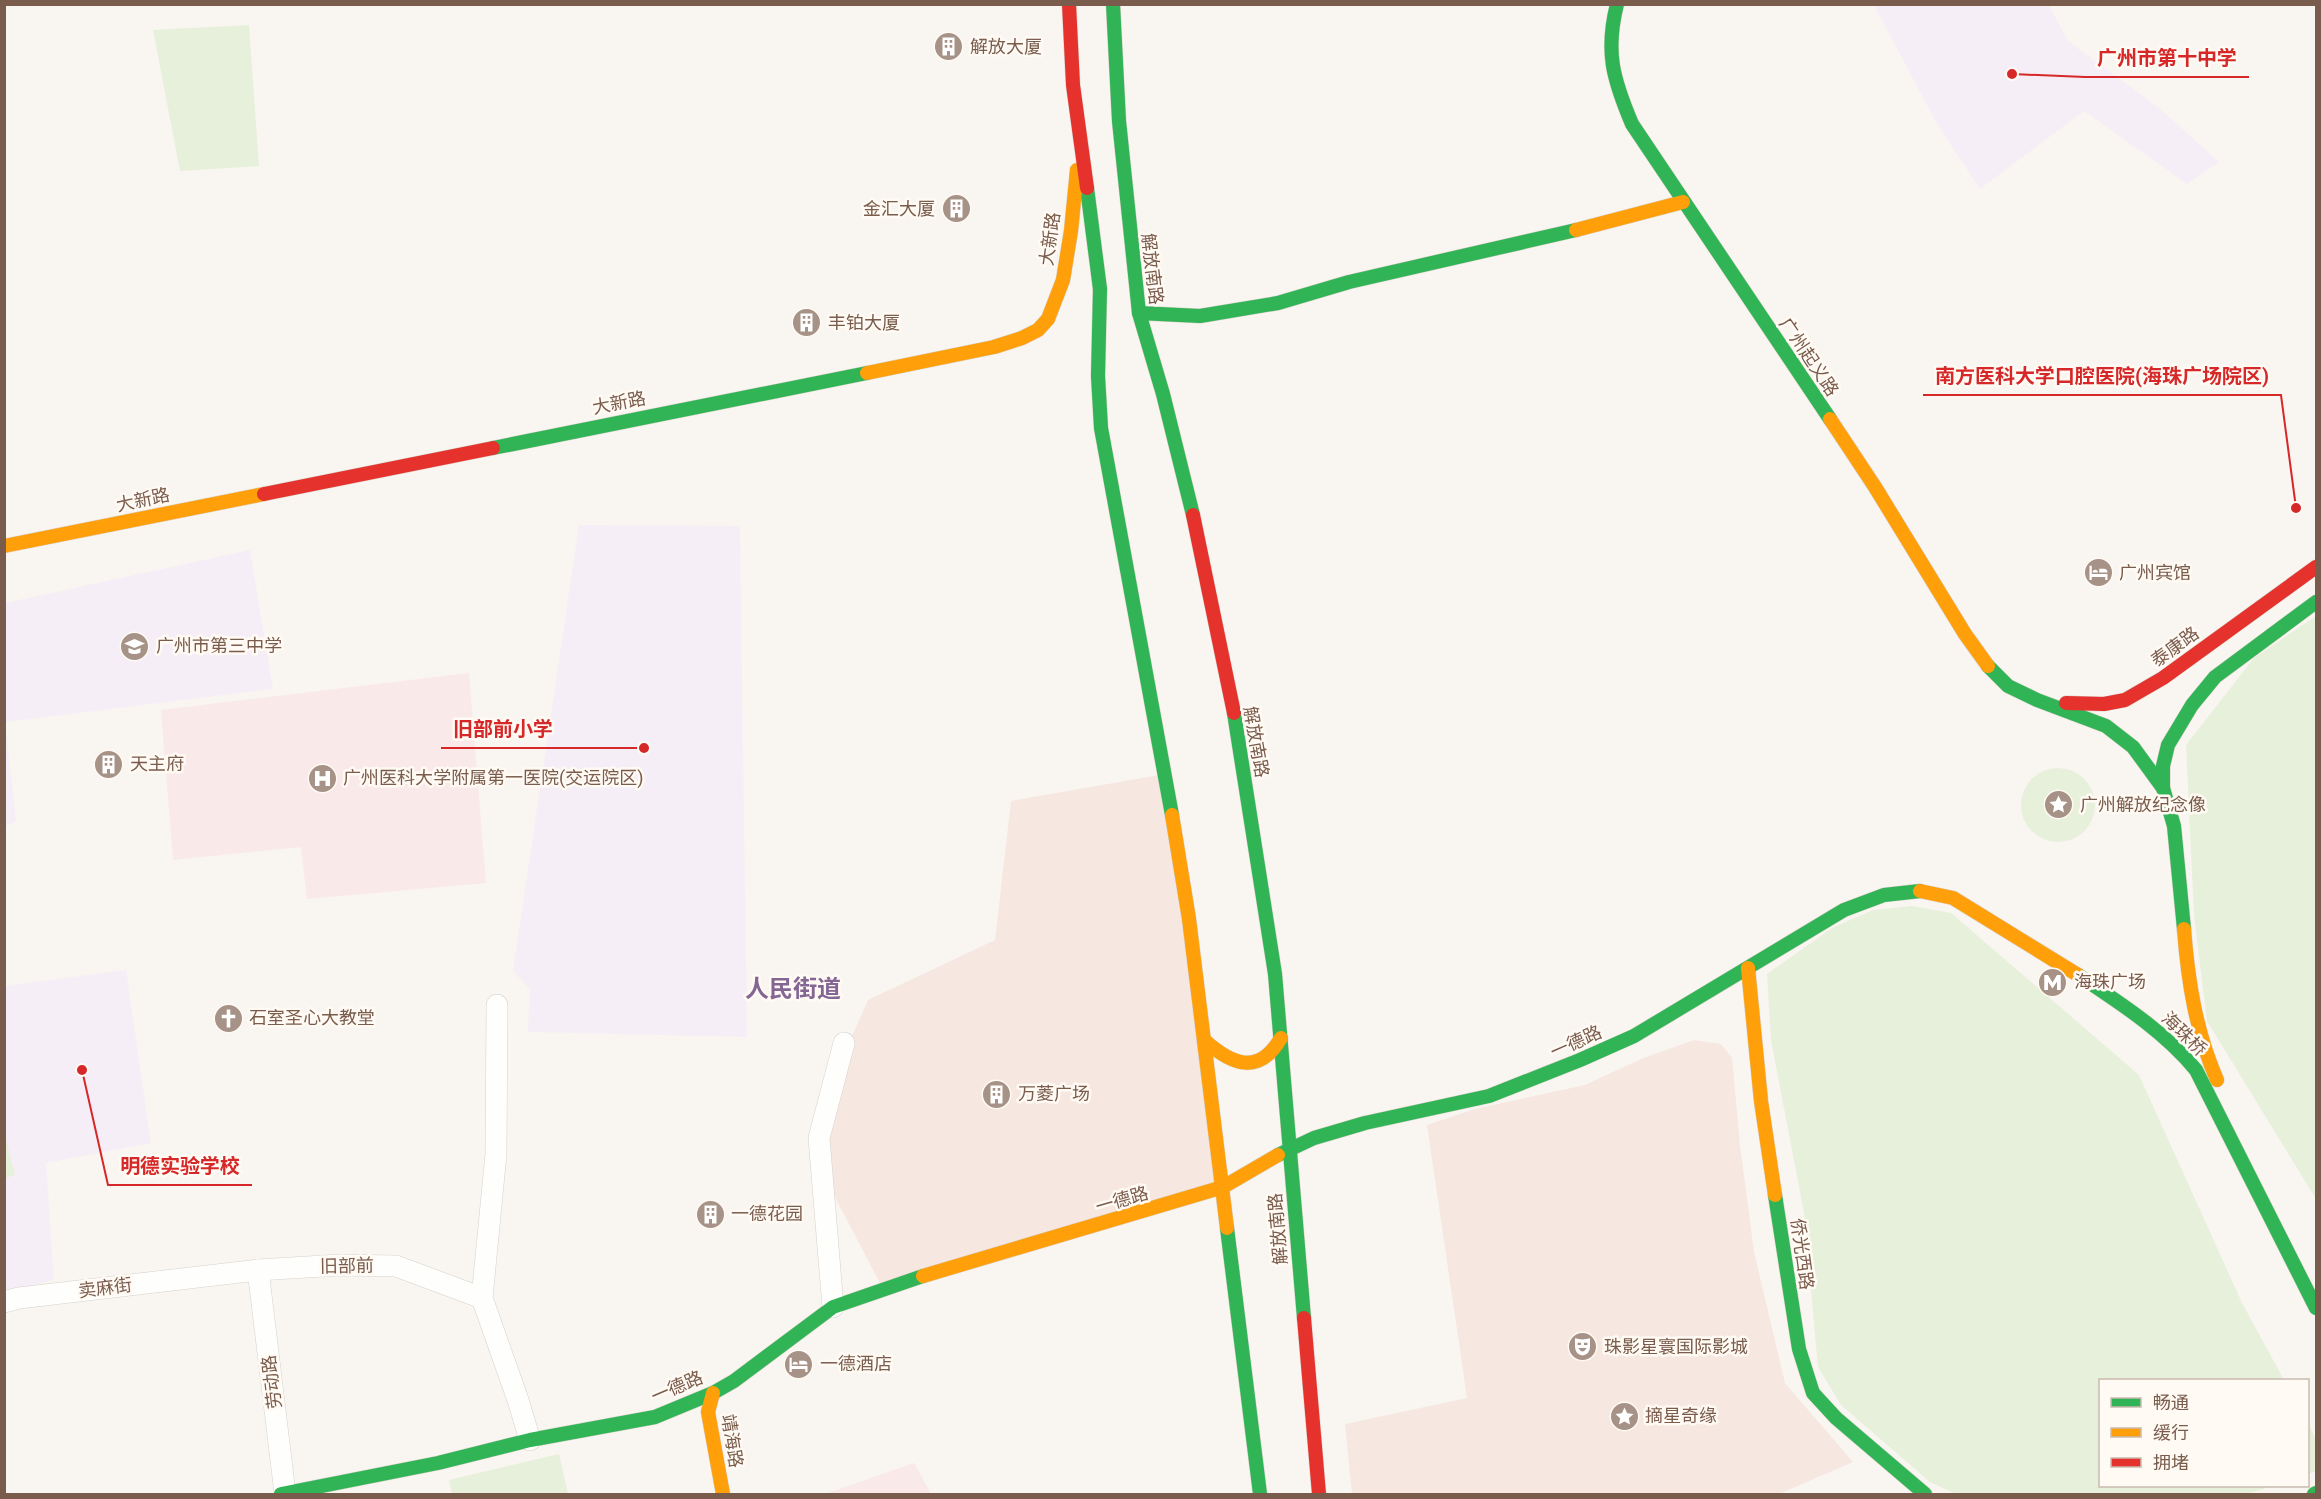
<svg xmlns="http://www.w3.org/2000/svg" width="2321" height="1499" font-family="Roboto,'Noto Sans SC',sans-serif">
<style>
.commercial{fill:#f6e8e1}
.education{fill:#f6eef6}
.medical{fill:#fae9e9}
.green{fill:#e7f0db}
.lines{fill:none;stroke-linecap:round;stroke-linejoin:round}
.street-casing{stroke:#d7d1cb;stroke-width:22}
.fast-casing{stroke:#d9d2cb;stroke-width:15}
.slow-casing{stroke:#d9d2cb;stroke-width:15}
.jam-casing{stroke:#d9d2cb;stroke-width:15}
.street{stroke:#fefefd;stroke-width:21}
.fast{stroke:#30b455;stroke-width:14}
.slow{stroke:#ff9f0a;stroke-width:14}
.jam{stroke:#e5322d;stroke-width:14}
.labels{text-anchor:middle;stroke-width:5;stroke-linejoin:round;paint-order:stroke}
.poi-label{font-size:18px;fill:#7a5c4d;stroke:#fffaf3;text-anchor:start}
.street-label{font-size:18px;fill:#7a5c4d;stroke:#fffaf3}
.district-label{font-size:24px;font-weight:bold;fill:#846695;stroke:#fffaf3}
.leader{fill:none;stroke:#d62828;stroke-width:2}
.callout-dot{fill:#d62828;stroke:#fffaf3;stroke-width:2}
.callout-label{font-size:20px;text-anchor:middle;font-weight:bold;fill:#d62828;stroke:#fffaf3;stroke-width:5;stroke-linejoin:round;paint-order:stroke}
</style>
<rect width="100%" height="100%" fill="#f9f5f0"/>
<!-- commercial -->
<g class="commercial">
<polygon points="1165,774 1223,1187 883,1289 822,1172 836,1073 868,1000 995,940 1011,801"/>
<polygon points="1694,1040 1721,1044 1732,1058 1740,1145 1754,1252 1785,1383 1853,1462 1779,1494 1352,1494 1345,1424 1467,1398 1427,1125 1475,1109 1585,1085 1641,1059"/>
</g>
<!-- education -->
<g class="education">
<polygon points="1874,5 2049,5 2068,41 2158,107 2219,162 2187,184 2084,111 1980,189 1937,124"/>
<polygon points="579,525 740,526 747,1037 528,1032 530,989 513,971"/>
<polygon points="250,550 273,689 5,722 16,822 5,826 5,603"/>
<polygon points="126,970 151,1143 46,1163 54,1280 5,1292 4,986"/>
</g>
<!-- medical -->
<g class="medical">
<polygon points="469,673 486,883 307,899 301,847 173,860 161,710"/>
<polygon points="914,1463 931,1494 825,1494"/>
</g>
<!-- green -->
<g class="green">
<polygon points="249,25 259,166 180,171 153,30"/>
<polygon points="2316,616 2316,1199 2207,1021 2194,915 2186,745 2254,658"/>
<circle cx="2058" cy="805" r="37"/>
<polygon points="1912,906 1951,913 2139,1075 2242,1303 2284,1380 2100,1380 2100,1486 2273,1486 2246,1494 1956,1494 1930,1482 1841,1405 1818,1367 1804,1213 1771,1040 1767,974 1832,928 1873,910"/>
<polygon points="4,1132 15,1175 5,1178 4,1178"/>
<polygon points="2308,1423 2316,1440 2316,1471 2308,1474"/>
<polygon points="559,1454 568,1494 452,1494 449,1480"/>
</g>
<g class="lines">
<defs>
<g id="street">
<polyline points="497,1005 496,1154 482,1298 518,1400 530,1440"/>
<polyline points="258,1270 285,1493"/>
<polyline points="4,1302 19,1298 258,1270 340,1265 396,1266 482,1298"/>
<polyline points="833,1307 819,1138 844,1043"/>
</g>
<g id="fast">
<polyline points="1113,4 1119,121 1139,313"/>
<path d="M1617,4C1605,52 1613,79 1632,124L1830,419"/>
<polyline points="1087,188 1100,289"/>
<polyline points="1100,289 1098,376 1101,428 1172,815"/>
<polyline points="493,448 867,373"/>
<polyline points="1193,515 1163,394 1139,313 1200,316 1278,303 1349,282 1576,230"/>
<polyline points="1988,666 2008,686 2037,700 2106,726 2133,747 2163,788 2174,826 2184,929"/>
<polyline points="1234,713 1275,974 1304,1318"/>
<polyline points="2163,788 2163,766 2168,745 2192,705 2215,677 2316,602"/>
<path d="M2078,975C2120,1003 2164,1031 2196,1070L2316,1308"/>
<polyline points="1278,1155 1314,1138 1365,1123 1489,1096 1580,1060 1634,1036 1844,910 1884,895 1920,891"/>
<polyline points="1775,1195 1799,1349 1813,1393 1836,1418 1925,1494"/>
<polyline points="1227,1228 1260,1494"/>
<polyline points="281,1494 438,1463 530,1440 655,1417 713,1393 734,1381 833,1307 923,1276"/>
<polyline points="2314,1494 2316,1493"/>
</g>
<g id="slow">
<polyline points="1576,230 1683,202"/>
<polyline points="867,373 994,347 1022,338 1038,330 1048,319 1063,280 1071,231 1077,170"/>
<polyline points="1830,419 1875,487 1965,634 1988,666"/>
<polyline points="4,546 264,494"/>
<polyline points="1172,815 1189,919 1227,1228"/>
<polyline points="1920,891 1953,898 2078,975"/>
<path d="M2184,929C2188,982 2196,1032 2217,1080"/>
<polyline points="1748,968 1761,1101 1775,1195"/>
<path d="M1204,1040C1232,1065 1259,1076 1281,1038"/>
<polyline points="923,1276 1223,1187 1278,1155"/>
<polyline points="713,1393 708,1412 723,1494"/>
</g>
<g id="jam">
<polyline points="1069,4 1073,85 1087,188"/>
<polyline points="264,494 493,448"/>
<polyline points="1193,515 1234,713"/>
<polyline points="2066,703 2104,704 2125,700 2163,678 2316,567"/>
<polyline points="1304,1318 1319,1494"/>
</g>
</defs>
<!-- street casing -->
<use href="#street" class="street-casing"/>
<!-- fast casing -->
<use href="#fast" class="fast-casing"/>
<!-- slow casing -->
<use href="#slow" class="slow-casing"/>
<!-- jam casing -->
<use href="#jam" class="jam-casing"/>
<!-- street -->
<use href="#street" class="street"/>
<!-- fast -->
<use href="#fast" class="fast"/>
<!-- slow -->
<use href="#slow" class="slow"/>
<!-- jam -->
<use href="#jam" class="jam"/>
</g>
<!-- icons -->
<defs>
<symbol id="building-disc" viewBox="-11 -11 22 22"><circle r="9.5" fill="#a69286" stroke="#fffaf3"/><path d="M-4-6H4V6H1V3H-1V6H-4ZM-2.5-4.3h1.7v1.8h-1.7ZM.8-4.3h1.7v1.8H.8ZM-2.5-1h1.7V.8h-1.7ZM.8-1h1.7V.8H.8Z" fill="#fff"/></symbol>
<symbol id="hotel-disc" viewBox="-11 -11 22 22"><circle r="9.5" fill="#a69286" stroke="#fffaf3"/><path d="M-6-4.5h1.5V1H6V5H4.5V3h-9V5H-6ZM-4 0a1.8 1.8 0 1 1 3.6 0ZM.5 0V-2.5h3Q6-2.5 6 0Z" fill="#fff"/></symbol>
<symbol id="school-disc" viewBox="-11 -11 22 22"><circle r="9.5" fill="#a69286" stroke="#fffaf3"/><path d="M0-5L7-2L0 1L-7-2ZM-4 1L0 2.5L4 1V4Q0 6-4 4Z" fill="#fff"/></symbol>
<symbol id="hospital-disc" viewBox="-11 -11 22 22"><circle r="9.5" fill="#a69286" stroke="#fffaf3"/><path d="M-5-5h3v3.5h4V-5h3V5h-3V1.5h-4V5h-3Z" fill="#fff"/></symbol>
<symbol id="sight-disc" viewBox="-11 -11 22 22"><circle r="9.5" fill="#a69286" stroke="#fffaf3"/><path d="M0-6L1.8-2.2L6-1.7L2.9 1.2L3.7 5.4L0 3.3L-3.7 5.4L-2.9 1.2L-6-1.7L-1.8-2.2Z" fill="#fff"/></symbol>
<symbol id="metro-disc" viewBox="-11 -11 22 22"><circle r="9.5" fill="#a69286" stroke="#fffaf3"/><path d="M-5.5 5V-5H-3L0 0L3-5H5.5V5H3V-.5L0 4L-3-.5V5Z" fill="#fff"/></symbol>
<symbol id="church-disc" viewBox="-11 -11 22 22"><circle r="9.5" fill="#a69286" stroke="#fffaf3"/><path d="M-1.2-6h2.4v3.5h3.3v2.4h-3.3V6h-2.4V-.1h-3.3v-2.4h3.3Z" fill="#fff"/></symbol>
<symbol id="theatre-disc" viewBox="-11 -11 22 22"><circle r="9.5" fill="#a69286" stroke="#fffaf3"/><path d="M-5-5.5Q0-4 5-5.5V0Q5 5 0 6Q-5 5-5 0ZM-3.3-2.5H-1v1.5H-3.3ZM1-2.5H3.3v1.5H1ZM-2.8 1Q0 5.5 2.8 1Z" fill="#fff"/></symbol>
</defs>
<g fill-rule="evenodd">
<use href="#building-disc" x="932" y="30" width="33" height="33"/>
<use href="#building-disc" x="940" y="192" width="33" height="33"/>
<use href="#building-disc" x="790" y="306" width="33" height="33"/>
<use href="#hotel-disc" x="2082" y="556" width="33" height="33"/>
<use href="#school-disc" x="118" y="630" width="33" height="33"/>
<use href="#building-disc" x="92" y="748" width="33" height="33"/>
<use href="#hospital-disc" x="306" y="762" width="33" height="33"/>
<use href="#sight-disc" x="2042" y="788" width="33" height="33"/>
<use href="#metro-disc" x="2036" y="966" width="33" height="33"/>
<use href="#church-disc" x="212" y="1002" width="33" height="33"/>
<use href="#building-disc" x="980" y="1078" width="33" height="33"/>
<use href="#building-disc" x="694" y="1198" width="33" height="33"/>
<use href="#theatre-disc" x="1566" y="1330" width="33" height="33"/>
<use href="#hotel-disc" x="782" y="1348" width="33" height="33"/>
<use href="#sight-disc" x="1608" y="1400" width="33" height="33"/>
</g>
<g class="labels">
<!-- poi labels -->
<g class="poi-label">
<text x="970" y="53">解放大厦</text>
<text x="935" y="215" text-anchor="end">金汇大厦</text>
<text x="828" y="329">丰铂大厦</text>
<text x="2119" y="579">广州宾馆</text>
<text x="156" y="652">广州市第三中学</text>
<text x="130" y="770">天主府</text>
<text x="343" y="784">广州医科大学附属第一医院(交运院区)</text>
<text x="2080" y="811">广州解放纪念像</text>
<text x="2074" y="988">海珠广场</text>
<text x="249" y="1024">石室圣心大教堂</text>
<text x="1018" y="1100">万菱广场</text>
<text x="731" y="1220">一德花园</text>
<text x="1604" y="1353">珠影星寰国际影城</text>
<text x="820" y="1370">一德酒店</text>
<text x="1645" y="1422">摘星奇缘</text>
</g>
<!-- street labels -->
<g class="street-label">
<text transform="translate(1050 239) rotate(-82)" y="6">大新路</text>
<text transform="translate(1152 269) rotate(83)" y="6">解放南路</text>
<text transform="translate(1809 357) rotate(56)" y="6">广州起义路</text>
<text transform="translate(619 403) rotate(-11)" y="6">大新路</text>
<text transform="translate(143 500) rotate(-12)" y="6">大新路</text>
<text transform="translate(2175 647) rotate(-36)" y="6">泰康路</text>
<text transform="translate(1256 742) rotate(80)" y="6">解放南路</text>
<text transform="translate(2184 1034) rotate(44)" y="6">海珠桥</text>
<text transform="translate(1576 1042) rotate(-24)" y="6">一德路</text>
<text transform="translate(1122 1200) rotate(-16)" y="6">一德路</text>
<text transform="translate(1278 1229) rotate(-95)" y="6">解放南路</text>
<text transform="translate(1802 1254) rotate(82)" y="6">侨光西路</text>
<text transform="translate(347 1266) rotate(-1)" y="6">旧部前</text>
<text transform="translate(105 1288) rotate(-7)" y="6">卖麻街</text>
<text transform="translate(272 1382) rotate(-97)" y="6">劳动路</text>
<text transform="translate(677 1387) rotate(-23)" y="6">一德路</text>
<text transform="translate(732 1441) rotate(81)" y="6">靖海路</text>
</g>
<!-- district labels -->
<g class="district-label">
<text x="793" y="997">人民街道</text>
</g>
</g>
<!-- callouts -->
<path class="leader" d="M2012 74L2085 77H2249M2296 508L2281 395H1923M644 748L565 748H441M82 1070L108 1185H252"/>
<g class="callout-dot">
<circle cx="2012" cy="74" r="6"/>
<circle cx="2296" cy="508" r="6"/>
<circle cx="644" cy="748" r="6"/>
<circle cx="82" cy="1070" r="6"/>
</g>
<g class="callout-label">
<text x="2167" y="65">广州市第十中学</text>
<text x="2102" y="383">南方医科大学口腔医院(海珠广场院区)</text>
<text x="503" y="736">旧部前小学</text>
<text x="180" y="1173">明德实验学校</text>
</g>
<!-- border -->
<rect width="2321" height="1499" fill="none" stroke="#7a5c4d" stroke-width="12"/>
<!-- legend -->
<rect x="2099" y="1379" width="210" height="108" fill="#fffaf3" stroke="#cabbb1" stroke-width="1.5"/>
<rect x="2111" y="1398" width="30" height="9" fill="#30b455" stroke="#cabbb1" stroke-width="1.5"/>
<text x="2153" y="1409" font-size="18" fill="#7a5c4d">畅通</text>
<rect x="2111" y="1428" width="30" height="9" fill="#ff9f0a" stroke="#cabbb1" stroke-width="1.5"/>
<text x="2153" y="1439" font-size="18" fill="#7a5c4d">缓行</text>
<rect x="2111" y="1458" width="30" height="9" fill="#e5322d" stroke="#cabbb1" stroke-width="1.5"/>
<text x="2153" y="1469" font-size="18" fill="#7a5c4d">拥堵</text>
</svg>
